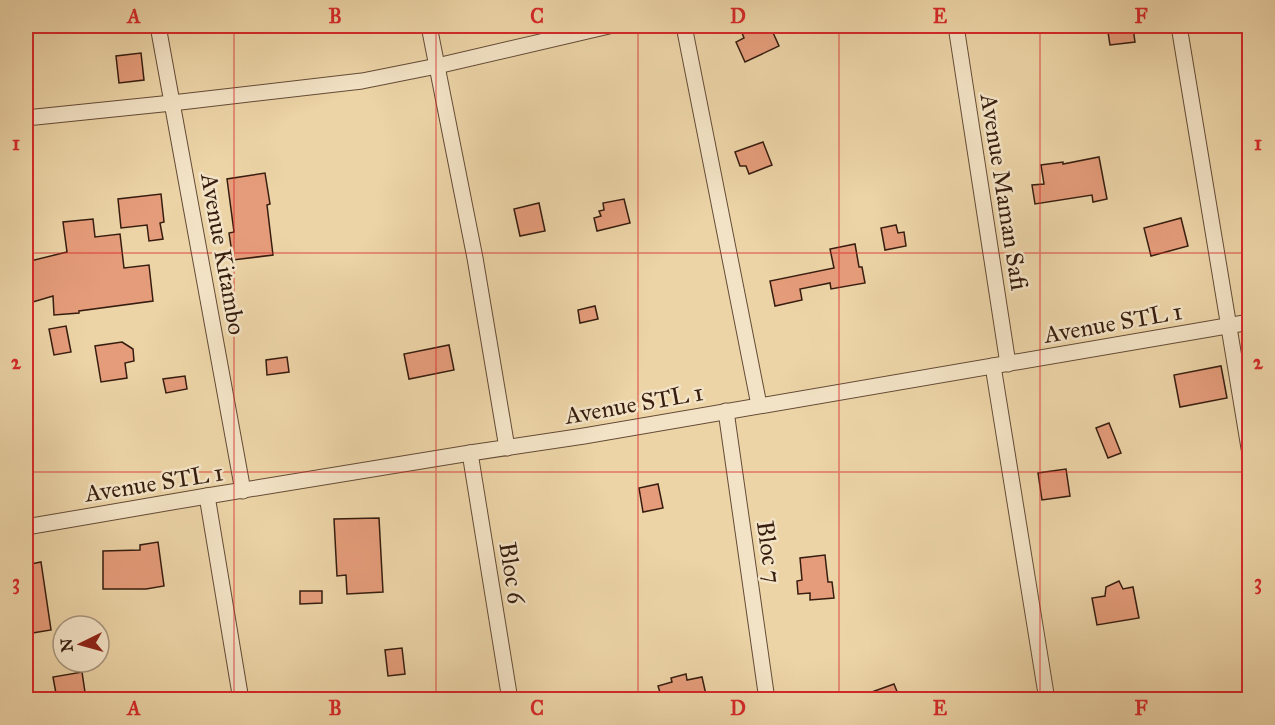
<svg xmlns="http://www.w3.org/2000/svg" width="1275" height="725" font-family="'IM FELL Great Primer',serif">
<style>
.building{fill:#e59c7a;stroke:#361d0f;stroke-width:1.5}
.lines{fill:none;stroke-linecap:round;stroke-linejoin:round}
.minor-casing{stroke:#644b35;stroke-width:17}
.minor{stroke:#f3e3c6;stroke-width:15}
.grid{fill:none;stroke:#d62828;stroke-width:1.5;stroke-opacity:0.55}
.labels{text-anchor:middle;stroke-width:5;stroke-linejoin:round;paint-order:stroke}
.street-label{font-size:24px;fill:#361d0f;stroke:#f3e3c6}
.neatline{fill:none;stroke:#d62828;stroke-width:2}
.grid-label{font-size:20px;text-anchor:middle;font-weight:bold;fill:#d62828}
</style>
<rect width="100%" height="100%" fill="#ecd4a7"/>
<filter id="stains"><feTurbulence type="fractalNoise" baseFrequency=".00333" numOctaves="4"/><feColorMatrix values="0 0 0 0 .2 0 0 0 0 .09 0 0 0 0 .02 0 0 0 .5 -.17"/></filter>
<radialGradient id="worn" r=".72"><stop offset=".6" stop-color="#630" stop-opacity="0"/><stop offset="1" stop-color="#630" stop-opacity=".3"/></radialGradient>
<!-- building -->
<g class="building">
<polygon points="759,26 770,26 779,46 745,62 736,42 744,38 742,33"/>
<polygon points="1133,28 1135,42 1110,45 1108,32"/>
<polygon points="141,53 144,80 119,83 116,56"/>
<polygon points="763,142 772,165 749,174 746,166 740,166 735,152"/>
<polygon points="1099,157 1107,199 1093,202 1092,195 1035,204 1032,185 1044,184 1041,165 1063,162 1063,164"/>
<polygon points="265,173 270,204 267,205 273,255 233,260 229,233 234,232 227,179"/>
<polygon points="161,194 164,222 160,223 163,239 149,241 147,225 121,228 118,199"/>
<polygon points="624,199 630,223 597,231 594,218 601,216 599,211 604,210 603,203"/>
<polygon points="539,203 545,231 520,236 514,209"/>
<polygon points="1181,218 1188,246 1151,256 1144,228"/>
<polygon points="93,219 95,237 120,234 124,268 149,265 153,301 79,311 79,313 54,315 53,296 26,304 26,262 67,252 63,222"/>
<polygon points="896,225 898,233 904,232 906,246 885,250 881,228"/>
<polygon points="855,244 859,267 862,267 865,283 831,289 830,283 800,289 802,300 775,306 770,281 834,268 830,249"/>
<polygon points="595,306 598,319 580,323 578,310"/>
<polygon points="66,326 71,352 54,355 49,329"/>
<polygon points="122,342 133,349 134,361 125,363 127,378 101,382 95,346"/>
<polygon points="449,345 454,370 409,379 404,354"/>
<polygon points="287,357 289,372 267,375 266,360"/>
<polygon points="1221,366 1227,398 1180,407 1174,375"/>
<polygon points="185,376 187,389 166,393 163,379"/>
<polygon points="1109,423 1121,453 1108,458 1096,428"/>
<polygon points="1066,469 1070,496 1042,500 1038,473"/>
<polygon points="658,484 663,508 643,512 639,488"/>
<polygon points="379,518 383,592 347,594 346,575 337,576 334,519"/>
<polygon points="158,542 164,586 146,589 103,589 103,551 140,550 140,545"/>
<polygon points="825,555 828,582 832,582 834,598 810,600 810,593 798,594 797,581 802,580 800,558"/>
<polygon points="41,562 51,630 26,634 26,565"/>
<polygon points="1119,581 1123,589 1133,587 1139,618 1097,625 1092,598 1105,596 1106,587"/>
<polygon points="300,591 322,591 322,603 300,604"/>
<polygon points="402,648 405,674 388,676 385,650"/>
<polygon points="82,672 86,699 57,699 53,677"/>
<polygon points="686,674 687,680 702,677 707,699 662,699 658,686 672,682 671,678"/>
<polygon points="894,684 900,699 855,699 855,698"/>
</g>
<g class="lines">
<defs>
<g id="minor">
<polyline points="158,26 243,491"/>
<polyline points="429,26 475,258 507,448"/>
<polyline points="684,26 759,405"/>
<polyline points="956,26 1008,364"/>
<polyline points="1179,26 1250,454"/>
<polyline points="26,118 172,103 362,81 437,66 609,26"/>
<polyline points="993,366 1047,700"/>
<polyline points="726,411 767,700"/>
<polyline points="470,453 510,700"/>
<polyline points="207,496 241,700"/>
<polyline points="26,527 207,496 470,453 584,436 1250,322"/>
</g>
</defs>
<!-- minor casing -->
<use href="#minor" class="minor-casing"/>
<!-- minor -->
<use href="#minor" class="minor"/>
</g>
<!-- grid -->
<path class="grid" d="M234,26V700M436,26V700M638,26V700M839,26V700M1040,26V700M26,253H1250M26,472H1250"/>
<g class="labels">
<!-- street labels -->
<g class="street-label">
<text transform="translate(1004 192) rotate(81)" y="8">Avenue Maman Safi</text>
<text transform="translate(223 254) rotate(80)" y="8">Avenue Kitambo</text>
<text transform="translate(1113 323) rotate(-10)" y="8">Avenue STL 1</text>
<text transform="translate(634 404) rotate(-10)" y="8">Avenue STL 1</text>
<text transform="translate(154 483) rotate(-9)" y="8">Avenue STL 1</text>
<text transform="translate(769 552) rotate(82)" y="8">Bloc 7</text>
<text transform="translate(512 573) rotate(81)" y="8">Bloc 6</text>
</g>
</g>
<!-- margin -->
<rect width="1275" height="725" fill="none" stroke="#ecd4a7" stroke-width="66"/>
<!-- north arrow -->
<g transform="translate(81 644) rotate(265)"><circle r="28" fill="#f3e3c6" stroke="#a7947d" stroke-width="1.5"/>
<path d="M0-4.5L10 22L0 15L-10 22Z" fill="#8f2418"/>
<text y="-9" font-size="16" font-weight="bold" text-anchor="middle" fill="#361d0f">N</text>
</g>
<rect x="33" y="33" width="1209" height="659" class="neatline"/>
<g class="grid-label">
<text x="134" y="23">A</text>
<text x="335" y="23">B</text>
<text x="537" y="23">C</text>
<text x="738" y="23">D</text>
<text x="940" y="23">E</text>
<text x="1141" y="23">F</text>
<text x="16" y="150">1</text>
<text x="1258" y="150">1</text>
<text x="16" y="369">2</text>
<text x="1258" y="369">2</text>
<text x="16" y="589">3</text>
<text x="1258" y="589">3</text>
<text x="134" y="715">A</text>
<text x="335" y="715">B</text>
<text x="537" y="715">C</text>
<text x="738" y="715">D</text>
<text x="940" y="715">E</text>
<text x="1141" y="715">F</text>
</g>
<rect width="100%" height="100%" filter="url(#stains)"/>
<rect width="100%" height="100%" fill="url(#worn)"/>
</svg>
